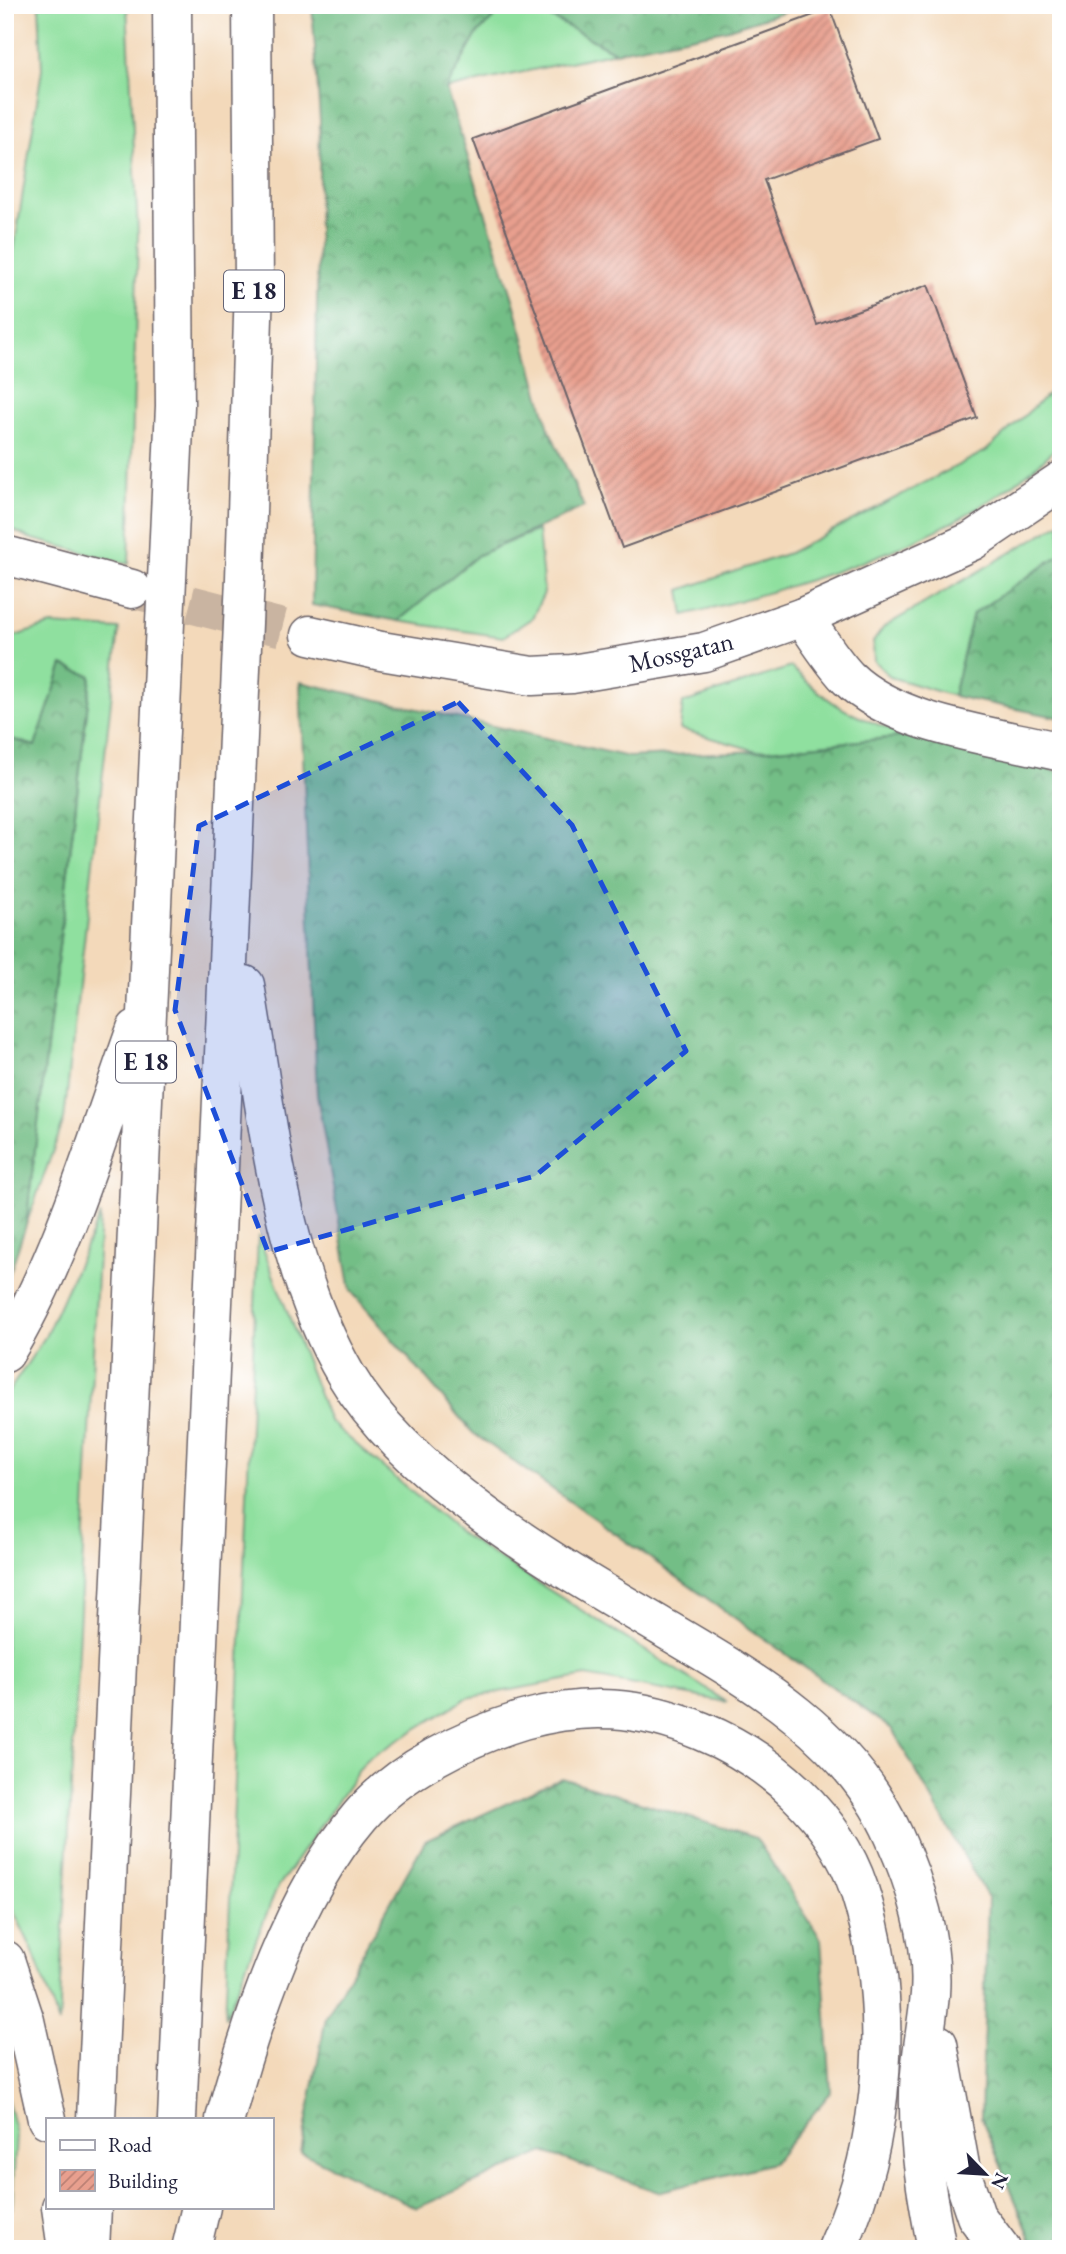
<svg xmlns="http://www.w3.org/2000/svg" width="1066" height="2254" font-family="'EB Garamond',serif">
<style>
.grass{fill:#8fe09f;stroke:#58816d;stroke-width:2}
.forest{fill:url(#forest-crowns);stroke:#4a7060;stroke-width:2}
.building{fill:url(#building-hatch)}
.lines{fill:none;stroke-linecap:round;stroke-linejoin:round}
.secondary-tunnel{stroke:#c9b4a1;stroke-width:38;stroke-dasharray:38 19;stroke-linecap:butt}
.street-casing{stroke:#6b6267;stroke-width:41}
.secondary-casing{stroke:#6b6267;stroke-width:41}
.highway-casing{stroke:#6b6267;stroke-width:41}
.street{stroke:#fff;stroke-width:38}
.secondary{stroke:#fff;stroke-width:38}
.highway{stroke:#fff;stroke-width:38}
.marked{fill:#1d4ed8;fill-opacity:0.2;stroke:#1d4ed8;stroke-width:5;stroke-dasharray:14 9;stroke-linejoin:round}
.labels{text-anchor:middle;stroke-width:5;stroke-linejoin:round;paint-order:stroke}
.shield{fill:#fff;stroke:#646476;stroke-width:2}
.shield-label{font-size:24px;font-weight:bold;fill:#22223b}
.street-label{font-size:26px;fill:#22223b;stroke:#fff}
</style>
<defs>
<pattern id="forest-crowns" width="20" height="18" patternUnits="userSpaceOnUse" patternTransform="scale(1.75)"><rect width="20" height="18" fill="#73be86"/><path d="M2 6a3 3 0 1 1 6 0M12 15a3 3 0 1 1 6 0" fill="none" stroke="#5e9a6f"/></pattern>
<pattern id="building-hatch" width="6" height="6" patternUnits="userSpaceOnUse" patternTransform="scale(1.75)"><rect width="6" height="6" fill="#e89f8e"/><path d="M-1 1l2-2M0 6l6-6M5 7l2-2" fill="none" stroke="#bc8175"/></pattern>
</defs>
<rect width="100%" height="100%" fill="#fff"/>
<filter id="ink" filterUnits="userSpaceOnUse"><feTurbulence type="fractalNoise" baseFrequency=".0143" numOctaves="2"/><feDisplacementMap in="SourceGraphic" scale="14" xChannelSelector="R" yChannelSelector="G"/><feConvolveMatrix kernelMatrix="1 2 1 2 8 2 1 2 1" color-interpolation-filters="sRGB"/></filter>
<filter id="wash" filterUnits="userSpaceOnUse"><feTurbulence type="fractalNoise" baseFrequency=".00686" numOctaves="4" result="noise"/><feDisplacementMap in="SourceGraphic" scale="28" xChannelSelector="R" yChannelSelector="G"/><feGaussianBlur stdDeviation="1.57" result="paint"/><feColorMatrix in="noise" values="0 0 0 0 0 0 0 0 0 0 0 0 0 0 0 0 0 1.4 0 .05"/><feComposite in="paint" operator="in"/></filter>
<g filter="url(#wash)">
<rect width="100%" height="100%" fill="#f3d9ba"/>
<!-- grass -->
<g class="grass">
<polygon points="39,5 127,5 138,234 129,564 29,538 5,526 5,283 14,250 42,69"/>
<polygon points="506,5 528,5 615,52 446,89 477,34"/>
<path d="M1061,382V443C969,539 810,583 684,615L680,590L789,553L986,451Z"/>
<polygon points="1061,523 1061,554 973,614 953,696 890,677 874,661 873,642 884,627"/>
<polygon points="538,530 544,593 532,618 503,637 398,621 478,555"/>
<polygon points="51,625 119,629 64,1120 26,1225 91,677 63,665 35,746 5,737 5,639"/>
<path d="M791,667C834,709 854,717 910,736L757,751L680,729L683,703Z"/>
<polygon points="100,1215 59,2024 32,1949 5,1893 5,1397 45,1337"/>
<polygon points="258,1235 329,1421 462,1535 727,1702 586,1676 467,1698 366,1760 276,1890 225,2019"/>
<polygon points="5,2090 16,2134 12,2209 5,2209"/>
</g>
<!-- forest -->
<g class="forest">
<polygon points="312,5 506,5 477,34 446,89 514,302 549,429 584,507 478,555 398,621 312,605 320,120"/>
<polygon points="528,5 805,5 725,30 615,52"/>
<polygon points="1061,554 1061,718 953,696 973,614"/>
<polygon points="63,665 91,676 26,1225 5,1287 5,737 35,746"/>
<polygon points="300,682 629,757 757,751 910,736 1061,772 1061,2249 1047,2249 1031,2239 981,2117 988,1898 892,1729 473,1433 351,1291 317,1095"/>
<polygon points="562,1778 756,1838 821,1939 831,2092 773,2163 658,2192 544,2152 417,2208 301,2152 326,2017 425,1841"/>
</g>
<g id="blocks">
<!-- building -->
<polygon class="building" points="830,9 878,139 764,180 817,325 928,285 977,418 622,548 473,139"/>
</g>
</g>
<g filter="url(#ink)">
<use href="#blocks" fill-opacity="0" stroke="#6b6267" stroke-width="2"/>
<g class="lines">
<!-- secondary-tunnel -->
<polyline class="secondary-tunnel" points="135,590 310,635"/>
<defs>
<path id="street" d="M803,617C817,637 831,660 848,678C897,726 996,736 1061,752"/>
<g id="secondary">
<polyline points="5,555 132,589"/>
<polyline points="310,635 381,651 532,676 572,674 704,652 803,617 972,541 1061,481"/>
</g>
<g id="highway">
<path d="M245,985C268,1115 278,1259 346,1375C408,1481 563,1569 667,1630C754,1681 851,1738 894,1836C916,1885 934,1940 930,1994C927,2027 919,2061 919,2094C918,2147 927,2197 937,2249"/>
<path d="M5,1353C62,1260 99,1132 136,1029"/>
<polyline points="5,1960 25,2021 47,2119"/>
<polyline points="938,2044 961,2171 976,2216 1001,2249"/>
<polyline points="96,2119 175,406 172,5"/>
<polyline points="177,2119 245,578 254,285 252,5"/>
<path d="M225,2119C252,2019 292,1896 360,1816C399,1770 467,1737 523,1720C587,1702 640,1706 701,1731C770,1759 835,1817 859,1889C896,2004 886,2140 837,2249"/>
<polyline points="61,2207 67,2249"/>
<polyline points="90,2249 92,2207"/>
<polyline points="191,2249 201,2207"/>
</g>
</defs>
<!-- street casing -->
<use href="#street" class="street-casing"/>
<!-- secondary casing -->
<use href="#secondary" class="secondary-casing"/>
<!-- highway casing -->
<use href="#highway" class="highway-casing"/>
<!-- street -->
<use href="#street" class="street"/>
<!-- secondary -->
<use href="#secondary" class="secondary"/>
<!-- highway -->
<use href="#highway" class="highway"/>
</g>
</g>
<!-- marked area -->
<path class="marked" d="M458,702L572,825L686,1051L535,1176L268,1252L175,1010L199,826Z"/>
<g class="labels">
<!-- shield labels -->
<g class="shield">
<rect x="224" y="270.5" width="60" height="41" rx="5"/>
<rect x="116" y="1041.5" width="60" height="41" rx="5"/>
</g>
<g class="shield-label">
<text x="254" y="299">E 18</text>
<text x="146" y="1070">E 18</text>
</g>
<!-- street labels -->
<g class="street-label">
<text transform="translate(681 652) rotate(-13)" y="9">Mossgatan</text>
</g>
</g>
<!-- margin -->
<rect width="1066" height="2254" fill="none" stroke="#fff" stroke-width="28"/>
<!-- legend -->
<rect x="46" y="2118" width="228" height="91" fill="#ffffff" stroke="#a7a7b1" stroke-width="2"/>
<rect x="60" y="2140" width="35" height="10" fill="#ffffff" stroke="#a7a7b1" stroke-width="2"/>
<text x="108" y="2152" font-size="21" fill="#22223b">Road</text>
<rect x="60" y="2170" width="35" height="21" fill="url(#building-hatch)" stroke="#a7a7b1" stroke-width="2"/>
<text x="108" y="2188" font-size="21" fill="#22223b">Building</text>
<!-- north arrow -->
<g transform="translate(985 2174) rotate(115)" stroke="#ffffff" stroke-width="5" paint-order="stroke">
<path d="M0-5L12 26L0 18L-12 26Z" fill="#22223b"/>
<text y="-10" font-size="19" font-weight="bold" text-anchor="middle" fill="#22223b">N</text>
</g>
</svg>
